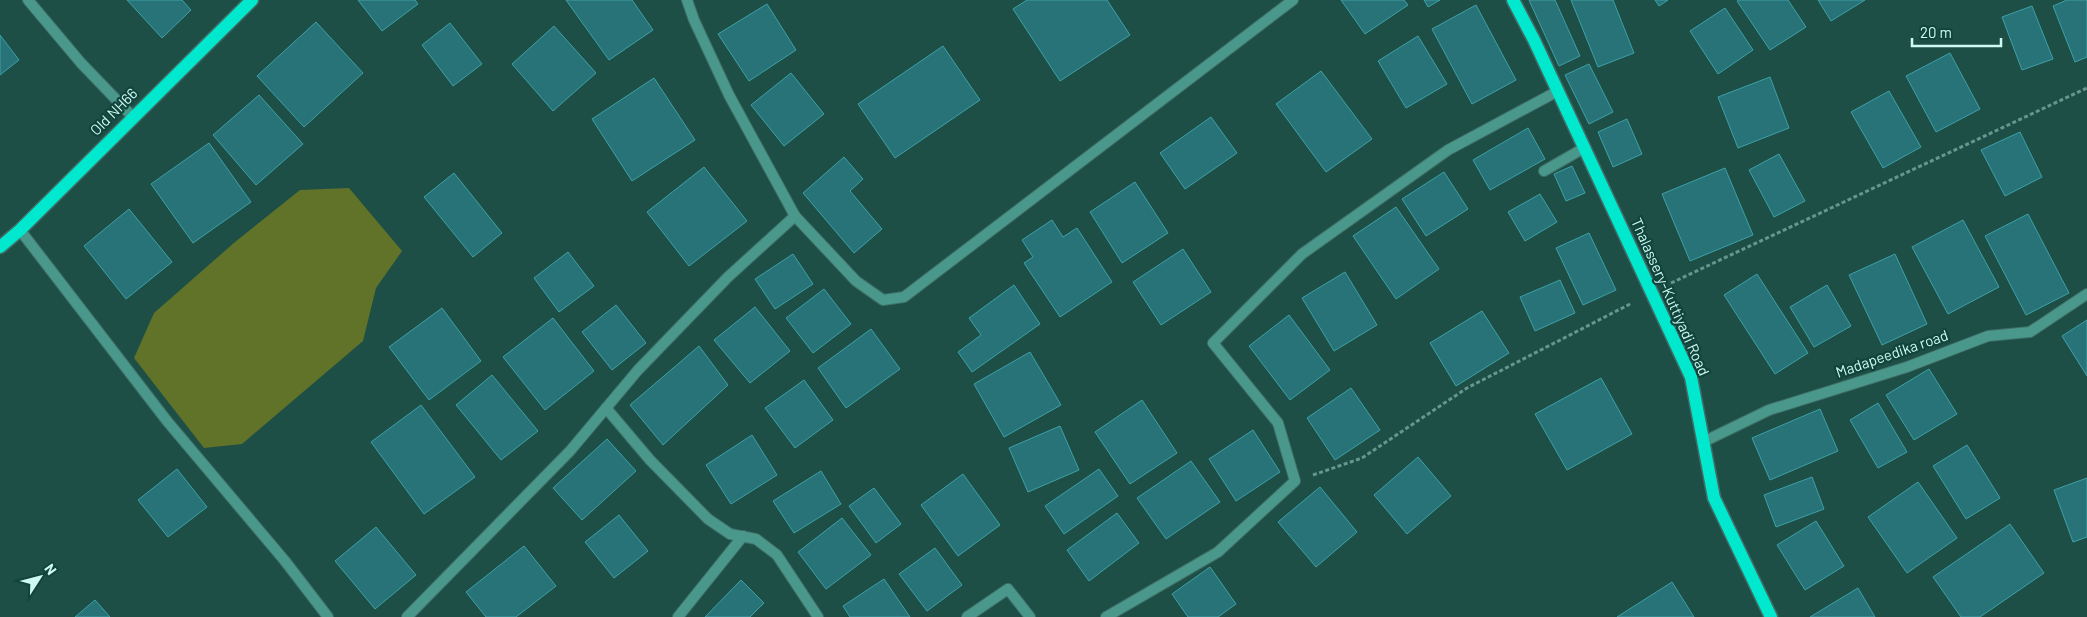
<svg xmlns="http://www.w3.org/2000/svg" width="2087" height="617" font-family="Barlow,sans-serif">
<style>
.green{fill:#617229}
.building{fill:#277377;stroke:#3ea1a7}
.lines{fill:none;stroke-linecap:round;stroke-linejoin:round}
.minor-casing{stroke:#3e6e66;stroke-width:12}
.primary-casing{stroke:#3e6e66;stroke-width:15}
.path{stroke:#68968e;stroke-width:3;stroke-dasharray:4 2.5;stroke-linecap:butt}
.minor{stroke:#4a988b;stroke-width:10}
.primary{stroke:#00e9cf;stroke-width:12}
.labels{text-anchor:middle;stroke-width:4.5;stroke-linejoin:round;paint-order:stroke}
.street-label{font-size:15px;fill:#cffaf1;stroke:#11443c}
</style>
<rect width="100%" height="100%" fill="#1e4f47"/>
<!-- green -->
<polygon class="green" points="349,188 402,251 376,288 363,341 242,444 204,448 134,358 154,313 235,242 300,190"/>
<!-- building -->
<g class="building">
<polygon points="127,0 182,0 191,10 162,38"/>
<polygon points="358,0 415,0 418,4 382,31"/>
<polygon points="566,0 632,0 653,30 609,60"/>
<polygon points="1027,0 1107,0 1130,35 1060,81 1013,9"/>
<polygon points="1341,0 1404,0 1408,5 1365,34"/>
<polygon points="1424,0 1440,0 1428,7"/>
<polygon points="1529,0 1555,0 1580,56 1559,66"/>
<polygon points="1571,0 1613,0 1634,53 1598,67"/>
<polygon points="1655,0 1668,0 1659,6"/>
<polygon points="1739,0 1788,0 1806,27 1770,50 1737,1"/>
<polygon points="1818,0 1865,0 1831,21"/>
<polygon points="2067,0 2087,0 2087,57 2075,62 2053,6"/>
<polygon points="767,4 796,50 749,81 718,34"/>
<polygon points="1476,5 1516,80 1472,104 1432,29"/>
<polygon points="2032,6 2053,59 2022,70 2002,17"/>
<polygon points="1725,8 1753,50 1718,74 1690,31"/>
<polygon points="316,22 363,73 304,127 257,76"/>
<polygon points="450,23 482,64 453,86 422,45"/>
<polygon points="554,26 596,73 553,111 512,64"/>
<polygon points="0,35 19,60 0,75"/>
<polygon points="1418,36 1447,84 1406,108 1378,61"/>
<polygon points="943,46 980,100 895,158 858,104"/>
<polygon points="1950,53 1980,109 1936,132 1906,76"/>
<polygon points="1589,64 1613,112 1589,124 1565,75"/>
<polygon points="1321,71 1372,139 1326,172 1276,104"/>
<polygon points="791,73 824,114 784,146 751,105"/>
<polygon points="1770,77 1789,128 1738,148 1718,97"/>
<polygon points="654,78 695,140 632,181 592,119"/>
<polygon points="1889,91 1921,147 1883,168 1851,112"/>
<polygon points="259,95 303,144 256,185 213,135"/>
<polygon points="1211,117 1237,153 1185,189 1160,153"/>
<polygon points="1627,119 1642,154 1613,167 1598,132"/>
<polygon points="1528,128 1545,159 1490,190 1473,160"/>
<polygon points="2020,132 2042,177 2005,196 1981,150"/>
<polygon points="209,143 251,202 193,243 151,184"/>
<polygon points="1779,154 1805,201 1774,217 1749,170"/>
<polygon points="844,157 863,179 850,191 882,229 854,253 803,193"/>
<polygon points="1572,166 1585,193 1566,201 1554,174"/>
<polygon points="704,167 747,221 689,266 647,212"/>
<polygon points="1725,168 1753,235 1690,261 1662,194"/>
<polygon points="1444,172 1468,209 1426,236 1402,199"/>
<polygon points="454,173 502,233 473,257 424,197"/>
<polygon points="1135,182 1168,233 1122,263 1090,212"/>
<polygon points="1540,194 1557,222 1525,241 1508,212"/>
<polygon points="1396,207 1439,269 1396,299 1353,236"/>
<polygon points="129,209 172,262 126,299 84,246"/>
<polygon points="2028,214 2069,293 2026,315 1985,236"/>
<polygon points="1052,220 1063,237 1077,228 1112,282 1060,317 1024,263 1033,257 1022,240"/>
<polygon points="1963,220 1999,287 1948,314 1912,247"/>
<polygon points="1589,233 1616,290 1583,305 1556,248"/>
<polygon points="1183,249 1211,292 1161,325 1133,282"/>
<polygon points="568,252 594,286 559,312 534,278"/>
<polygon points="793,254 813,284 775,309 755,279"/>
<polygon points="1895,254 1927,324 1882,345 1849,275"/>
<polygon points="1345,272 1377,325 1334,351 1302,298"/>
<polygon points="1757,274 1808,353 1775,374 1724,295"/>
<polygon points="1560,280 1575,313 1535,331 1520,297"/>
<polygon points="1014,285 1040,324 972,372 958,352 981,335 969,318"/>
<polygon points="1827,285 1851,326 1814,347 1790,307"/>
<polygon points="824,289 851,324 813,353 786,318"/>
<polygon points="616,305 646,343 612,370 582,332"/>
<polygon points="755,307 790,351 750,383 714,340"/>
<polygon points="442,308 481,361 429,400 389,347"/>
<polygon points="1482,311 1509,353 1456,386 1430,343"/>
<polygon points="1289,315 1330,370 1290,400 1249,346"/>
<polygon points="553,318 594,371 545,410 503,357"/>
<polygon points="2087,320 2087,376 2062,336"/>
<polygon points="871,329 900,369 846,408 818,368"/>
<polygon points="699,346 728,385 663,445 630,405"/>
<polygon points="1030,352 1061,405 1004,437 974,384"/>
<polygon points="1929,369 1957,414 1914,440 1886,395"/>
<polygon points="492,375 538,431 501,460 456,405"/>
<polygon points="1601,378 1632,434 1567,470 1535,414"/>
<polygon points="804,380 833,420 795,448 765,408"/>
<polygon points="1351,388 1380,430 1335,460 1307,418"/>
<polygon points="1142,400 1177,453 1130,484 1095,432"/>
<polygon points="1878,403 1907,452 1878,468 1850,420"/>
<polygon points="421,405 475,477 424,514 371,442"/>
<polygon points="1820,409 1838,451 1770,480 1752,438"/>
<polygon points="1060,426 1079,470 1028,492 1009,448"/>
<polygon points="1253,430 1280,472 1236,501 1209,459"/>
<polygon points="752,435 777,475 731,504 706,465"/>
<polygon points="607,439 636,471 582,520 553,488"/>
<polygon points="1967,445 2000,498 1966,519 1933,466"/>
<polygon points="1418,457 1451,496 1407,534 1374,495"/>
<polygon points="1191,461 1220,502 1166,539 1137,498"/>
<polygon points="177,469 207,507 168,537 138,500"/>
<polygon points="1099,469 1118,496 1064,534 1045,506"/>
<polygon points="821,471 841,504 794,533 773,501"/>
<polygon points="963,474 1000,525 958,556 921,505"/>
<polygon points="1812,477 1824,509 1776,527 1764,495"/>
<polygon points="2087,478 2087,537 2073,542 2054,490"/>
<polygon points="1918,482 1957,538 1907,573 1868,517"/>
<polygon points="1320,487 1357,532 1316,567 1278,522"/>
<polygon points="874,488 901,524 876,543 849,506"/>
<polygon points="1117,513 1139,543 1089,581 1067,550"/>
<polygon points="619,515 648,551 614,578 585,542"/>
<polygon points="842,518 871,555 826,589 798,552"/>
<polygon points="1816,521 1844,566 1805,590 1777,545"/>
<polygon points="2010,524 2044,573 1980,617 1961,617 1933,577"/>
<polygon points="376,527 416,575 375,609 335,561"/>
<polygon points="524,546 556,586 516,617 486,617 466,592"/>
<polygon points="935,548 962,585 927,611 899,574"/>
<polygon points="1210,567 1236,604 1218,617 1188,617 1172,594"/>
<polygon points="884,579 910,617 850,617 843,606"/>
<polygon points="741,580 764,603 750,617 705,617"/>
<polygon points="1672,582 1694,617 1617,617"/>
<polygon points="1858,588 1875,617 1810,617"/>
<polygon points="95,600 110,617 75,617"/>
</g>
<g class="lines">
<defs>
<g id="minor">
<polyline points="28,0 81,63 132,116"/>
<polyline points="1544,171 1584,148"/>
<polyline points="795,216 856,281 883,300 904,297 1293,0"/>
<polyline points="20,230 167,421 285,561 328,617"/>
<polyline points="606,408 650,460 708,519 730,534 756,539 777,555 818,617"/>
<polyline points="1703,442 1769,410 1907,367 1988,336 2030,332 2087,294"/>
<polyline points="407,617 570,451 638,370 728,277 795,216 729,95 694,20 687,0"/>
<polyline points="678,617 743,536"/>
<polyline points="967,617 1008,589 1030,617"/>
<polyline points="1106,617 1218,552 1295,481 1278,423 1213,343 1302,254 1448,150 1558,91"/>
</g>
<g id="primary">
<polyline points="1513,0 1534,40 1691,377 1714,498 1771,617"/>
<polyline points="0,247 20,230 252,0"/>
</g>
</defs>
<!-- minor casing -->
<use href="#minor" class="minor-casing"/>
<!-- primary casing -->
<use href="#primary" class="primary-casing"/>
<!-- path -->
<g class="path">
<polyline points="1671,283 2087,88"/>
<polyline points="1313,475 1362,458 1467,388 1632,303"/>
</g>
<!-- minor -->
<use href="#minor" class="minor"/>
<!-- primary -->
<use href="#primary" class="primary"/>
</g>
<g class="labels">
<!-- street labels -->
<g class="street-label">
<text transform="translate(114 112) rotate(-45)" y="5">Old NH66</text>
<text transform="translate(1670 297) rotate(66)" y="5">Thalassery-Kuttiyadi Road</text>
<text transform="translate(1892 354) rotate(-19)" y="5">Madapeedika road</text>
</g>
</g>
<!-- north arrow -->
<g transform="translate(40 577) rotate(54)" stroke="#11443c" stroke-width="4" paint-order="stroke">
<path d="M0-4L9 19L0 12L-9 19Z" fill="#cffaf1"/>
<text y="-8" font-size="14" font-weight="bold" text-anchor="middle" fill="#cffaf1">N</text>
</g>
<!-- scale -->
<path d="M1912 38v8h89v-8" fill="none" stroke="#cffaf1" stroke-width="2.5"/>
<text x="1920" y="38" font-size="15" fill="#cffaf1" stroke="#11443c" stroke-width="4" paint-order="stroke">20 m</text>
</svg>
